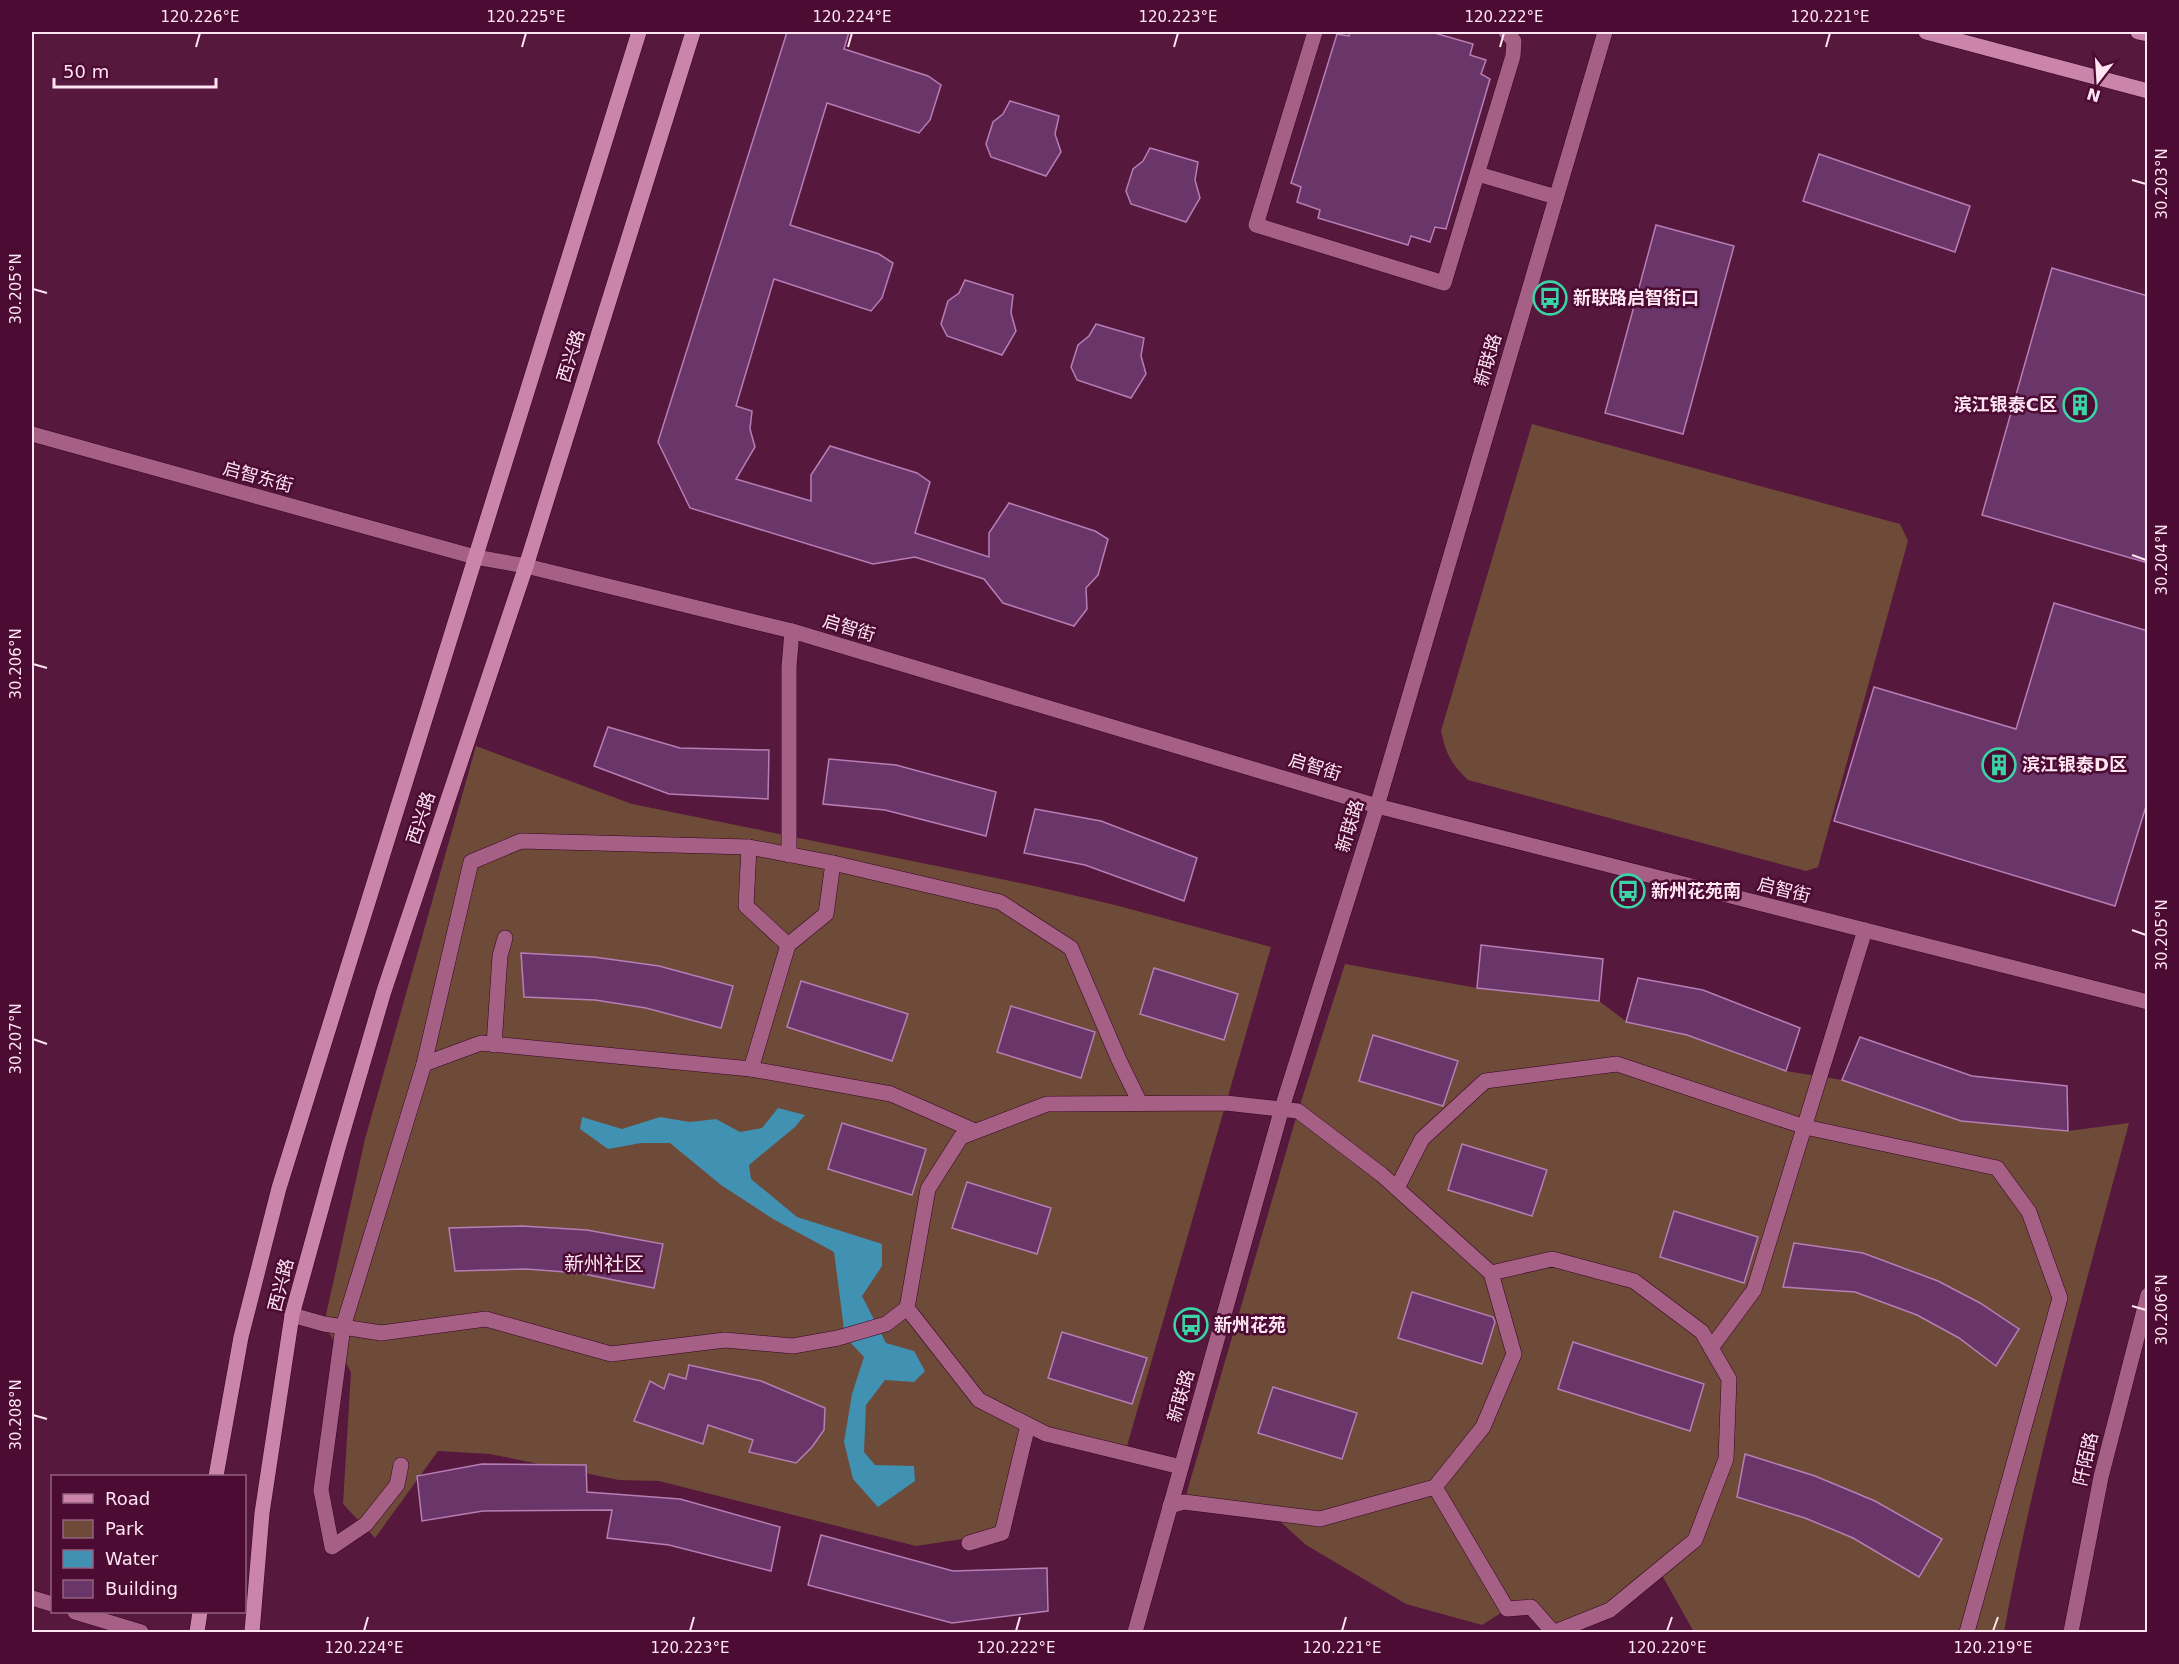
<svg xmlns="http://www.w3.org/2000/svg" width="2179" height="1664" font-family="'DejaVu Sans','Noto Sans SC',sans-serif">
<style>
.green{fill:#6e4a38}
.water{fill:#4091b2}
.building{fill:#6a3669;stroke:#b67eb5;stroke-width:1.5}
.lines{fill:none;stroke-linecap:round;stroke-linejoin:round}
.minor-casing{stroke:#340522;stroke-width:16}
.major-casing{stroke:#340522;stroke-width:16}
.minor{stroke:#a66085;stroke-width:15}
.major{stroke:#cb85aa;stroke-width:15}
.ticks{fill:none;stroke:#fee5f1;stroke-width:2}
.labels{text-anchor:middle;stroke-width:5;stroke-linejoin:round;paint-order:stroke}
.poi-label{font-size:18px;font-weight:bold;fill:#fee5f1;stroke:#4b0b33;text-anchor:start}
.street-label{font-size:18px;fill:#fee5f1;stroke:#4b0b33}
.neighbourhood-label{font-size:20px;fill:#fee5f1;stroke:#4b0b33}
.neatline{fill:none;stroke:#fee5f1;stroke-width:2}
.ticks-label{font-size:15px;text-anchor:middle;fill:#fee5f1}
</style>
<rect width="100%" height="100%" fill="#57183d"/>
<!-- green -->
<g class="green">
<path d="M1532,424L1900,524L1908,541L1818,867L1806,871L1468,780C1451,764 1446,754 1441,731Z"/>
<polygon points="476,746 632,804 1030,885 1115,905 1271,947 1125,1453 1028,1425 1002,1533 916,1546 659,1481 619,1480 490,1454 438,1451 375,1538 343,1504 351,1372 324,1324 365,1139"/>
<path d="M1345,964L1477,988L1599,1001L1627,1022L1687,1035L1786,1071L1842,1080L1961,1121L2068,1131L2129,1123C2084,1291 2035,1461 2004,1632H1694L1659,1570L1610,1610L1555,1632L1530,1607L1507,1609L1482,1625L1406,1604L1306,1545L1272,1514L1184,1502L1298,1111Z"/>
</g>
<!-- water -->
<polygon class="water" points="778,1108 805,1115 795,1127 749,1165 751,1179 797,1217 882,1244 882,1266 862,1296 886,1343 914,1351 925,1371 914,1382 885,1380 866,1405 864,1452 875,1465 914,1466 915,1481 878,1507 853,1479 844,1442 852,1394 864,1357 845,1337 834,1252 773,1219 721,1185 670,1143 641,1143 608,1149 580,1129 582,1117 622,1129 660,1117 690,1122 716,1119 740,1132 762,1128"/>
<!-- building -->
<g class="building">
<polygon points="787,32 849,32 844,49 928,76 941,85 930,120 919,133 827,103 790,225 879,254 893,263 882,298 871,311 774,279 736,406 752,411 750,429 755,447 736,479 811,501 811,475 830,446 917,473 930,482 915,533 989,557 989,533 1009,503 1095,531 1108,539 1098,575 1086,588 1087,609 1074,626 1003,603 984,579 915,557 873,564 690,508 658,442"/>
<polygon points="1350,32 1431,32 1473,44 1470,55 1486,60 1481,74 1490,79 1446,229 1435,227 1430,242 1411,236 1408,245 1318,218 1320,210 1297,202 1301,187 1291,183 1337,34 1349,36"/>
<polygon points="1010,101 1059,116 1055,134 1061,152 1046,176 991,157 986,144 993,122 1003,114"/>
<polygon points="1150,148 1198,162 1195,180 1200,198 1186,222 1131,204 1126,191 1133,169 1143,161"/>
<polygon points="1819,154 1970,206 1955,252 1803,201"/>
<polygon points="1656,225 1734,246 1683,434 1605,413"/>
<polygon points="2052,268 2148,296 2148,563 1982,515"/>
<polygon points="965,280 1013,295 1011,313 1016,331 1002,355 947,336 941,324 948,301 959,293"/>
<polygon points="1096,324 1144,338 1141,356 1146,374 1131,398 1077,380 1071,367 1078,345 1089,336"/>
<polygon points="2054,603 2148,631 2148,800 2115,906 1834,821 1874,687 2016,729"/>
<polygon points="608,727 680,748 769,750 768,799 669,794 594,766"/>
<polygon points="829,759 896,765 996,792 986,836 885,810 823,804"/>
<polygon points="1035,809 1101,821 1197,858 1184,901 1085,865 1024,853"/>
<polygon points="1481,945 1603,959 1599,1001 1477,988"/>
<polygon points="521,953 594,957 659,966 733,986 721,1028 646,1008 595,1000 524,997"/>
<polygon points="1154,968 1238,994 1224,1040 1140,1014"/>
<polygon points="1638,978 1703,990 1800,1028 1786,1071 1687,1035 1626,1022"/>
<polygon points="801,981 908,1014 892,1061 787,1027"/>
<polygon points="1011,1006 1095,1032 1081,1078 997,1052"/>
<polygon points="1373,1035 1458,1061 1443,1106 1359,1081"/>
<polygon points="1860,1037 1972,1076 2067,1086 2068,1131 1961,1121 1842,1080"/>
<polygon points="842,1123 926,1149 912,1195 828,1169"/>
<polygon points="1462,1144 1547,1170 1532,1216 1448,1190"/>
<polygon points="967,1182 1051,1208 1037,1254 952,1228"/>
<polygon points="1674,1211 1758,1237 1744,1283 1660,1257"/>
<polygon points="522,1226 587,1230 663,1244 654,1288 579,1273 526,1269 455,1271 449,1228"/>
<polygon points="1794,1243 1863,1253 1938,1281 1980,1303 2019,1329 1996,1366 1959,1338 1917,1315 1855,1292 1783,1287"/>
<polygon points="1412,1292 1493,1317 1495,1322 1482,1364 1398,1338"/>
<polygon points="1062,1332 1147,1358 1132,1404 1048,1378"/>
<polygon points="1573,1342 1704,1384 1690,1431 1558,1389"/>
<polygon points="689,1365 761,1381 825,1408 824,1430 812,1447 796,1463 749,1452 753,1440 708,1425 703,1444 634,1421 650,1381 664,1389 669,1374 686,1379"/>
<polygon points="1273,1387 1357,1413 1342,1459 1258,1433"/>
<polygon points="1745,1454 1815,1476 1875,1501 1942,1539 1919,1577 1853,1538 1805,1518 1737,1497"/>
<polygon points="482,1464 586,1465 587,1492 680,1499 780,1527 771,1571 669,1545 607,1538 612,1510 483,1511 422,1521 417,1476"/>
<polygon points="821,1535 953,1571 1047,1568 1048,1611 952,1623 808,1585"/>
</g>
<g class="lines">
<defs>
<g id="minor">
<polyline points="1315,32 1256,225 1444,283 1513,56 1514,41 1506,32"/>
<polyline points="1478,174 1556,197"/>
<polyline points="32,434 475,557 526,566 792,631 1377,806 2148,1002"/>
<polyline points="749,847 746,906 788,945"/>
<polyline points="789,855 789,667 792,631"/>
<polyline points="494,1045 500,956 505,938"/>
<polyline points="424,1064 471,862 521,841 749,847 833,863 1000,902 1071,948 1119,1060 1140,1103"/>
<polyline points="751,1069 788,945 826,914 833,863"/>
<polyline points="1397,1188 1422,1139 1485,1081 1617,1064 1805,1127 1997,1168 2029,1212 2060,1298 1967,1632"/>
<polyline points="1491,1273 1552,1259 1634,1281 1702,1332 1729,1379 1726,1459 1695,1540 1610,1610 1555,1632"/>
<polyline points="292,1315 324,1324 381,1333 486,1319 611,1354 725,1340 793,1346 838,1338 886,1324 907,1308"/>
<polyline points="1711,1348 1754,1290 1865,930"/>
<polyline points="401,1465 397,1485 366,1524 332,1547 321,1490 343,1327 424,1064 481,1043 751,1069 891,1094 975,1131"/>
<polyline points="1435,1487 1507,1609 1531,1607 1553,1632"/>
<polyline points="1170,1506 1184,1502 1320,1519 1435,1487 1483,1427 1514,1354 1491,1273 1382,1175 1298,1111 1226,1103 1047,1104 961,1137 928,1189 907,1308 979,1400 1046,1434 1181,1467"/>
<polyline points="969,1543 1002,1533 1028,1425"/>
<polyline points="32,1598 52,1604"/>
<polyline points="75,1612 141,1632"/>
<polyline points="1135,1632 1282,1108 1377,806 1605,32"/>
<polyline points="2071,1632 2101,1477 2148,1295"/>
</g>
<g id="major">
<polyline points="1926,32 2148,91"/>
<polyline points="2138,32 2148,34"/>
<polyline points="216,1476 241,1337 279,1188 639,32"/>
<polyline points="197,1632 200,1612"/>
<polyline points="252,1632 262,1513 292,1315 338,1148 384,991 526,566 693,32"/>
</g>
</defs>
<!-- minor casing -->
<use href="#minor" class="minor-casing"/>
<!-- major casing -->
<use href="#major" class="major-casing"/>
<!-- minor -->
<use href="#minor" class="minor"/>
<!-- major -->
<use href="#major" class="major"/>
</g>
<!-- ticks -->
<path class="ticks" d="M196,47L200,33M522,47L526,33M848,47L852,33M1174,47L1178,33M1500,47L1504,33M1826,47L1830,33M2132,180L2146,184M33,289L47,293M2132,555L2146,560M33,664L47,668M2132,930L2146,935M33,1039L47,1044M2132,1306L2146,1310M33,1415L47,1419M364,1631L368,1617M690,1631L694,1617M1016,1631L1020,1617M1342,1631L1346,1617M1667,1631L1672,1617M1993,1631L1998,1617"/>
<!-- icons -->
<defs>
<symbol id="bus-ring" viewBox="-11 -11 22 22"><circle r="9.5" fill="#4b0b33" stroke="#3ad4a5" stroke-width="1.5"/><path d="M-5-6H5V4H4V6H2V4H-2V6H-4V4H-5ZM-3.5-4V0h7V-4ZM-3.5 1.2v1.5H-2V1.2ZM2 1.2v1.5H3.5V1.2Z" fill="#3ad4a5"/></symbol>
<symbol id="building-ring" viewBox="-11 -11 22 22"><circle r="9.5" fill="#4b0b33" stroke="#3ad4a5" stroke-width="1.5"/><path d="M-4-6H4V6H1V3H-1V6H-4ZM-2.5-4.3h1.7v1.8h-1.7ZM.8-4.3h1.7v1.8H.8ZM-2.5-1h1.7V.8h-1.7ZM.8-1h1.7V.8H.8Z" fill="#3ad4a5"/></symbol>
</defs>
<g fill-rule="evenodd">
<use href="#bus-ring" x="1531" y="279" width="38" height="38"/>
<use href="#building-ring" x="2061" y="386" width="38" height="38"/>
<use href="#building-ring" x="1980" y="746" width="38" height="38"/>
<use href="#bus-ring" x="1609" y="872" width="38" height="38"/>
<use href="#bus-ring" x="1172" y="1306" width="38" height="38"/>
</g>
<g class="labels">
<!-- poi labels -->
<g class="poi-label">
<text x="1573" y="304">新联路启智街口</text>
<text x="2057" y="411" text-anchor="end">滨江银泰C区</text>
<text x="2022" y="771">滨江银泰D区</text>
<text x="1651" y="897">新州花苑南</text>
<text x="1214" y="1331">新州花苑</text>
</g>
<!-- street labels -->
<g class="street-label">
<text transform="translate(571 356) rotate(-73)" y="6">西兴路</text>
<text transform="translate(1488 360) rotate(-74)" y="6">新联路</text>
<text transform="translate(258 477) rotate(15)" y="6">启智东街</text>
<text transform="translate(849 628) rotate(17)" y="6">启智街</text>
<text transform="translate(1315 767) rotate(17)" y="6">启智街</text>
<text transform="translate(421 818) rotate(-72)" y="6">西兴路</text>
<text transform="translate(1350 826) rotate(-73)" y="6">新联路</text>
<text transform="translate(1784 890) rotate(14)" y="6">启智街</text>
<text transform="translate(281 1285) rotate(-76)" y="6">西兴路</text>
<text transform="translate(1181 1396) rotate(-74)" y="6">新联路</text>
<text transform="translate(2086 1459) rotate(-77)" y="6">阡陌路</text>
</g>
<!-- neighbourhood labels -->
<g class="neighbourhood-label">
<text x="604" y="1271">新州社区</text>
</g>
</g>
<!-- border -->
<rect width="2179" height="1664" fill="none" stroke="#4b0b33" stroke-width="66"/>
<!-- legend -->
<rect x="51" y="1475" width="195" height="138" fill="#4b0b33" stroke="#93627f" stroke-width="1.5"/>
<rect x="63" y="1494" width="30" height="9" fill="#cb85aa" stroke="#93627f" stroke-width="1.5"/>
<text x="105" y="1505" font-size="18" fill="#fee5f1">Road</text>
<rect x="63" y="1520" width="30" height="18" fill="#6e4a38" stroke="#93627f" stroke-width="1.5"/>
<text x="105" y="1535" font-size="18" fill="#fee5f1">Park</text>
<rect x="63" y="1550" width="30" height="18" fill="#4091b2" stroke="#93627f" stroke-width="1.5"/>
<text x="105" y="1565" font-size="18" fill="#fee5f1">Water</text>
<rect x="63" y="1580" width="30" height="18" fill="#6a3669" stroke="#93627f" stroke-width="1.5"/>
<text x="105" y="1595" font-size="18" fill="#fee5f1">Building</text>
<!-- north arrow -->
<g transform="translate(2098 81) rotate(197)" stroke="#4b0b33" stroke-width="4.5" paint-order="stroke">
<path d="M0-4.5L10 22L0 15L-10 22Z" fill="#fee5f1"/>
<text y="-9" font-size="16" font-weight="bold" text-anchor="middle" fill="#fee5f1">N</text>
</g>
<!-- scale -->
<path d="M54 78v9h162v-9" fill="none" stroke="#fee5f1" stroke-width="3"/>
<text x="63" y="78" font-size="18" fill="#fee5f1" stroke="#4b0b33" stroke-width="4.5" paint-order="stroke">50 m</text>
<rect x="33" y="33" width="2113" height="1598" class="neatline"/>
<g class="ticks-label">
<text x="200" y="22">120.226°E</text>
<text x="526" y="22">120.225°E</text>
<text x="852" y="22">120.224°E</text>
<text x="1178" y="22">120.223°E</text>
<text x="1504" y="22">120.222°E</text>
<text x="1830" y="22">120.221°E</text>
<text transform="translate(2162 184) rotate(-90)" y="5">30.203°N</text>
<text transform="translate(16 289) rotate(-90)" y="5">30.205°N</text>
<text transform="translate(2162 560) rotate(-90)" y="5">30.204°N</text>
<text transform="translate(16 664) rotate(-90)" y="5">30.206°N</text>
<text transform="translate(2162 935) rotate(-90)" y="5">30.205°N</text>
<text transform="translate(16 1039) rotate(-90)" y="5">30.207°N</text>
<text transform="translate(2162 1310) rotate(-90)" y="5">30.206°N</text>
<text transform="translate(16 1415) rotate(-90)" y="5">30.208°N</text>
<text x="364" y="1653">120.224°E</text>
<text x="690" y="1653">120.223°E</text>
<text x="1016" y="1653">120.222°E</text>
<text x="1342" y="1653">120.221°E</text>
<text x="1667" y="1653">120.220°E</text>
<text x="1993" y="1653">120.219°E</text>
</g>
</svg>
